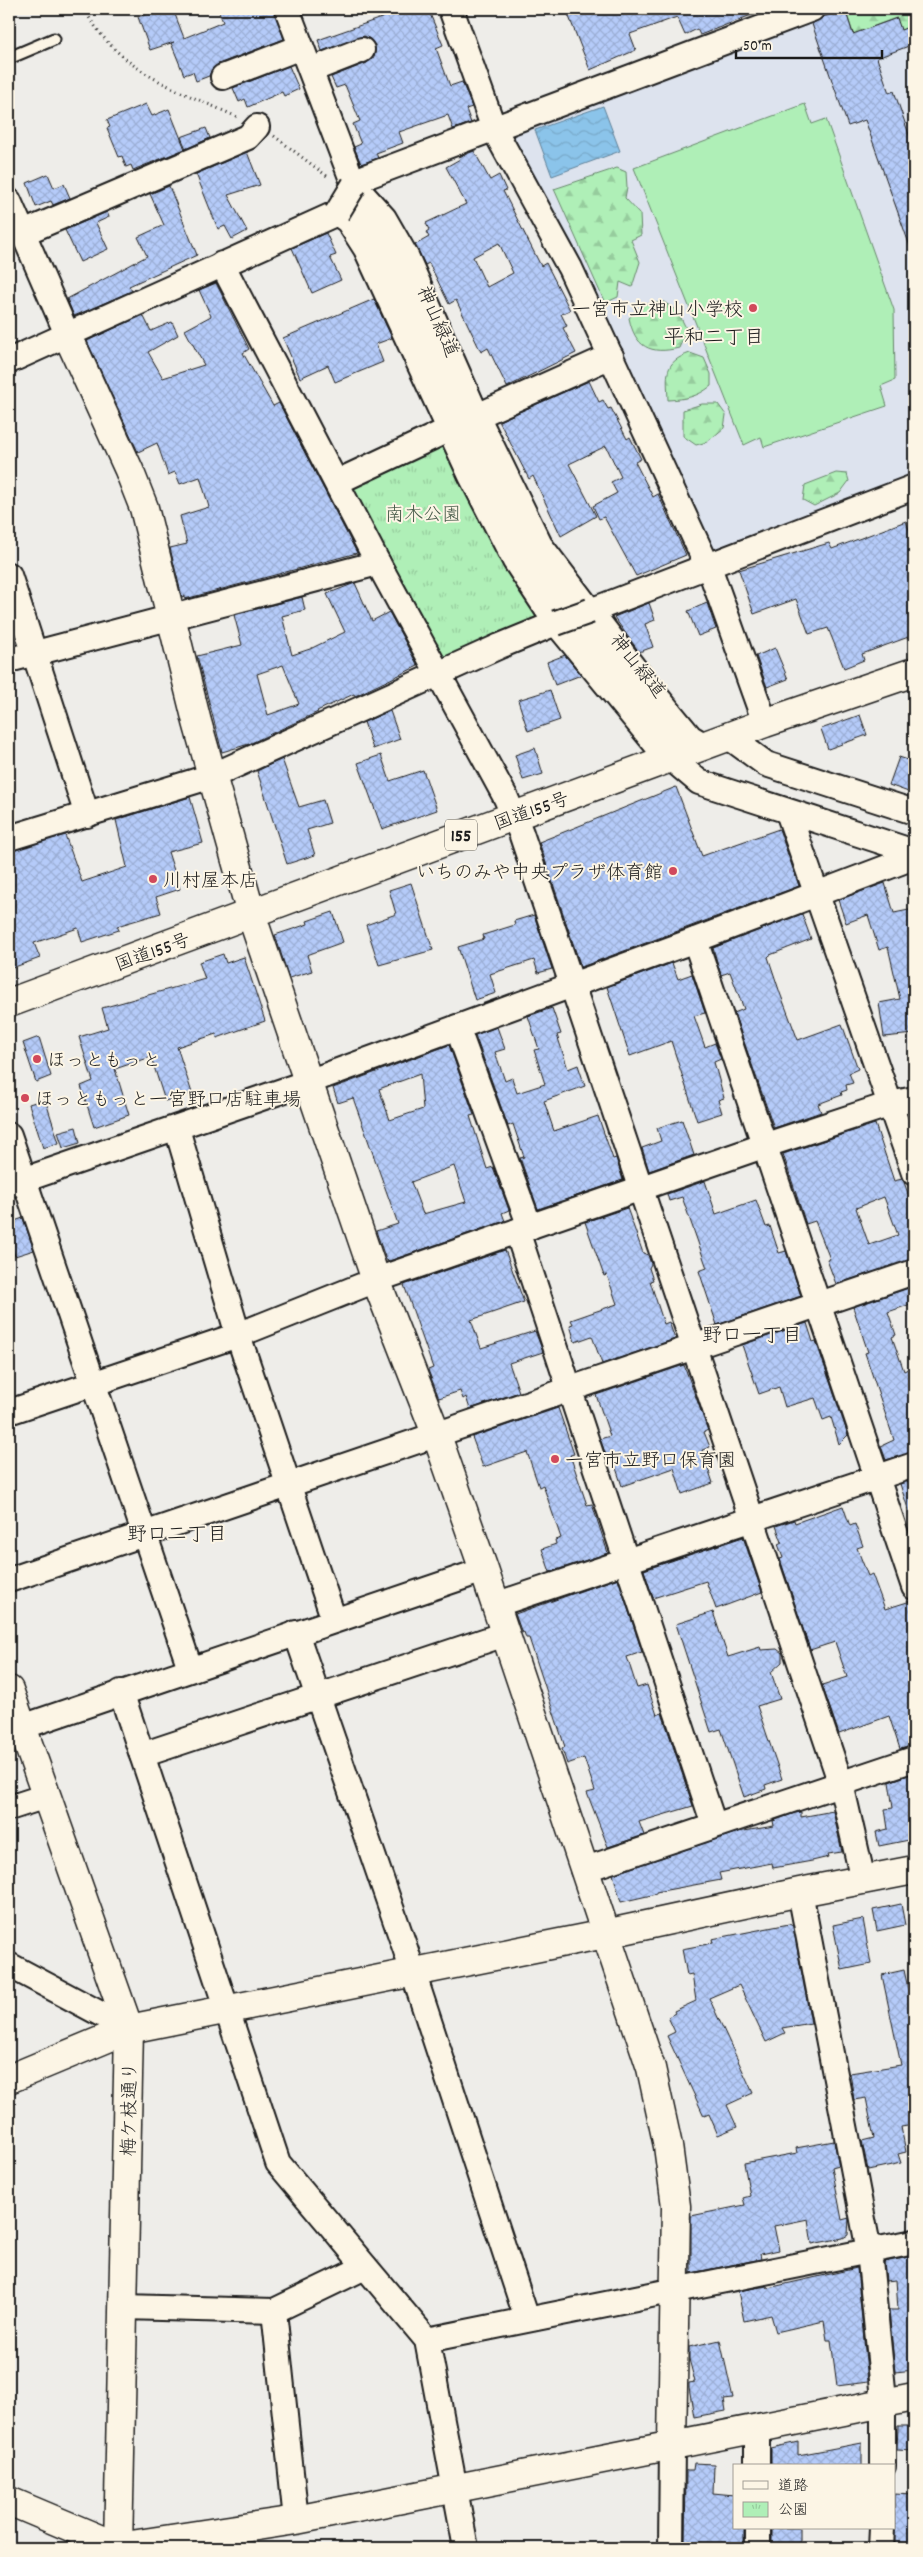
<svg xmlns="http://www.w3.org/2000/svg" width="923" height="2557" font-family="Dekko,'Klee One',sans-serif">
<style>
.built{fill:#dde3ee}
.green{fill:#afefb7;stroke:#66866a}
.forest{fill:url(#forest-firs);stroke:#66866a}
.park{fill:url(#park-tufts);stroke:#66866a}
.water{fill:url(#water-waves);stroke:#5f8198}
.building{fill:url(#building-cross-hatch);stroke:#1c1c1c;fill-rule:evenodd}
.lines{fill:none;stroke-linecap:round;stroke-linejoin:round}
.service-casing{stroke:#1c1c1c;stroke-width:15}
.pedestrian-casing{stroke:#1c1c1c;stroke-width:21}
.minor-casing{stroke:#1c1c1c;stroke-width:28}
.tertiary-casing{stroke:#1c1c1c;stroke-width:31}
.trunk-casing{stroke:#1c1c1c;stroke-width:31}
.path{stroke:#1c1c1c;stroke-width:3;stroke-dasharray:1 4;stroke-linecap:butt}
.service{stroke:#fcf5e5;stroke-width:11}
.pedestrian{stroke:#fcf5e5;stroke-width:18}
.minor{stroke:#fcf5e5;stroke-width:24}
.tertiary{stroke:#fcf5e5;stroke-width:28}
.trunk{stroke:#fcf5e5;stroke-width:28}
.minor-bridge-casing{stroke:#1c1c1c;stroke-width:28;stroke-linecap:butt}
.minor-bridge{stroke:#fcf5e5;stroke-width:24}
.poi-dot{fill:#d1495b;stroke:#fcf5e5;stroke-width:2}
.labels{text-anchor:middle;stroke-width:4;stroke-linejoin:round;paint-order:stroke}
.shield{fill:#fcf5e5;stroke:#5f5d58;stroke-width:1}
.shield-label{font-size:18px;font-weight:bold;fill:#1c1c1c}
.poi-label{font-size:19px;fill:#1c1c1c;stroke:#fcf5e5;text-anchor:start}
.street-label{font-size:19px;fill:#1c1c1c;stroke:#fcf5e5}
.park-label{font-size:19px;fill:#485b4a;stroke:#fcf5e5}
.neighbourhood-label{font-size:20px;fill:#1c1c1c;stroke:#fcf5e5}
</style>
<defs>
<pattern id="forest-firs" width="22" height="20" patternUnits="userSpaceOnUse" patternTransform="scale(1.25)"><rect width="22" height="20" fill="#afefb7"/><path d="M5 1l3.5 6h-7zM16 11l3.5 6h-7z" fill="#96cc9d"/></pattern>
<pattern id="park-tufts" width="24" height="20" patternUnits="userSpaceOnUse" patternTransform="scale(1.25)"><rect width="24" height="20" fill="#afefb7"/><path d="M3 7l-1-3M5 7V3M7 7l1-3M15 17l-1-3M17 17v-4M19 17l1-3" fill="none" stroke="#96cc9d"/></pattern>
<pattern id="water-waves" width="16" height="10" patternUnits="userSpaceOnUse" patternTransform="scale(1.25)"><rect width="16" height="10" fill="#8bc4ea"/><path d="M0 5q4-4 8 0t8 0" fill="none" stroke="#77a8c8"/></pattern>
<pattern id="building-cross-hatch" width="8" height="8" patternUnits="userSpaceOnUse" patternTransform="scale(1.25)"><rect width="8" height="8" fill="#b5cbf9"/><path d="M0 0l8 8M0 8l8-8" fill="none" stroke="#9baed5"/></pattern>
</defs>
<rect width="100%" height="100%" fill="#eeede9"/>
<filter id="ink" filterUnits="userSpaceOnUse"><feTurbulence type="fractalNoise" baseFrequency=".02" numOctaves="2"/><feDisplacementMap in="SourceGraphic" scale="10" xChannelSelector="R" yChannelSelector="G"/><feConvolveMatrix kernelMatrix="1 2 1 2 8 2 1 2 1" color-interpolation-filters="sRGB"/></filter>
<g filter="url(#ink)">
<!-- built -->
<polygon class="built" points="835,9 914,9 914,477 713,551 511,139 522,123"/>
<!-- green -->
<polygon class="green" points="805,104 812,124 826,119 894,310 895,380 881,386 887,406 764,447 761,437 744,445 634,168"/>
<!-- forest -->
<g class="forest">
<polygon points="845,9 914,9 914,25 901,30 896,18 869,28 857,45"/>
<polygon points="617,168 626,172 627,187 625,198 640,214 641,235 631,240 640,262 632,287 620,282 618,297 605,303 554,189"/>
<path d="M664,302L678,312L687,330L679,348C650,355 635,347 629,318L643,304Z"/>
<path d="M690,353L704,358L711,374V386C697,397 686,399 668,400C667,375 663,362 690,353Z"/>
<polygon points="702,404 718,404 726,415 724,428 707,442 696,445 683,436 683,410"/>
<polygon points="836,473 847,474 849,481 840,493 814,506 803,500 805,485"/>
</g>
<!-- park -->
<polygon class="park" points="448,433 550,621 439,669 343,484"/>
<!-- water -->
<polygon class="water" points="603,106 620,151 552,176 535,130"/>
<!-- building -->
<g class="building">
<polygon points="161,9 173,9 184,38 223,22 218,9 274,9 284,39 218,64 212,69 209,76 196,81 193,72 184,75 171,43 174,42 150,50 138,17"/>
<polygon points="407,9 428,9 443,45 436,48 450,86 462,82 472,107 466,109 471,123 453,129 448,115 399,132 403,143 376,153 378,158 361,164 354,147 361,144 353,124 360,121 345,85 336,88 331,77 367,63 375,53 375,45 370,39 364,36 322,51 318,40"/>
<polygon points="566,9 764,9 764,10 700,35 697,29 685,35 677,17 630,34 636,50 590,70"/>
<polygon points="845,9 853,34 897,18 901,30 914,25 914,44 877,58 889,93 894,91 914,149 914,251 912,252 865,120 848,126 812,24 823,17"/>
<polygon points="289,66 299,89 284,96 282,92 248,107 245,99 239,102 233,88"/>
<polygon points="146,104 152,116 169,109 185,149 133,170 131,165 126,167 122,156 119,157 107,128 110,127 107,120"/>
<polygon points="206,128 210,138 186,149 181,137"/>
<path d="M474,151L490,180L499,175L506,190L503,191L541,266L546,263L570,310L561,314L567,326L563,328L576,353L507,387L488,348L481,352L456,300L449,304L429,263L425,265L415,245L429,237L426,232L429,230L426,223L466,204L446,167L460,159L459,157ZM499,243L513,273L487,287L473,257Z"/>
<polygon points="247,152 260,185 228,195 247,231 232,239 225,226 218,229 196,174"/>
<polygon points="48,174 54,188 64,184 70,198 53,205 51,201 36,207 27,183"/>
<polygon points="169,186 197,255 129,286 132,291 74,316 67,299 147,256 138,237 164,225 150,194"/>
<polygon points="107,212 109,217 96,223 108,249 80,262 65,230"/>
<polygon points="326,233 336,255 330,257 341,280 312,293 292,248"/>
<polygon points="216,283 249,349 243,353 273,406 279,403 280,405 357,553 185,599 185,596 182,597 170,548 187,544 180,516 209,507 200,477 180,484 175,472 168,475 157,443 138,452 87,341 143,315 151,331 172,322 178,335 148,352 163,378 204,365 185,330 211,316 199,290"/>
<polygon points="374,299 392,338 376,344 383,362 335,382 328,365 300,378 283,338"/>
<polygon points="589,381 599,402 603,400 608,409 611,408 627,439 630,437 641,459 635,462 653,497 658,494 686,555 636,576 604,517 599,519 593,506 617,493 611,482 621,477 606,446 569,464 596,516 561,536 533,476 529,479 499,421"/>
<polygon points="906,521 914,544 914,635 862,654 864,660 844,668 828,628 809,634 796,599 754,614 739,570 829,543 832,549"/>
<path d="M355,583L372,621L389,612L418,666L355,696L354,694L317,711L318,712L249,744L222,752L197,656L242,645L234,615L302,597L305,610L282,616L292,655L310,649L345,632L327,594ZM283,665L299,704L268,715L257,674Z"/>
<polygon points="649,603 655,620 645,624 653,647 639,652 614,617"/>
<polygon points="707,603 716,629 698,636 688,611"/>
<polygon points="775,648 788,679 767,687 756,656"/>
<polygon points="565,655 581,675 555,685 547,662"/>
<polygon points="550,690 560,720 528,731 518,700"/>
<polygon points="390,711 400,739 373,749 364,722"/>
<polygon points="860,715 867,735 828,749 821,729"/>
<polygon points="535,748 543,774 523,780 515,755"/>
<polygon points="381,755 390,781 423,770 437,810 382,829 358,763"/>
<polygon points="899,757 914,762 914,794 889,785"/>
<polygon points="282,759 299,807 323,800 330,823 307,830 315,855 287,864 257,771"/>
<polygon points="676,787 702,856 779,829 799,886 581,967 539,842"/>
<polygon points="190,797 203,843 168,852 180,889 156,897 161,913 117,926 119,930 82,942 78,928 34,943 40,958 9,969 9,851 65,835 82,882 127,867 116,820"/>
<polygon points="411,883 433,950 379,965 366,925 396,914 389,890"/>
<polygon points="885,883 894,913 914,909 914,1034 884,1037 879,1003 900,999 888,947 879,950 868,915 846,923 838,900"/>
<polygon points="333,912 343,942 307,955 312,971 289,978 275,935 308,924 307,921"/>
<polygon points="802,914 811,939 770,955 768,957 780,993 798,1040 842,1024 858,1069 849,1073 853,1083 846,1085 847,1090 841,1092 842,1095 818,1104 821,1112 774,1128 734,1013 744,1009 730,972 721,975 713,948"/>
<polygon points="534,915 552,969 538,973 534,960 490,974 496,993 475,1000 458,947 484,939 483,935 515,925 514,921"/>
<polygon points="223,954 226,963 244,957 265,1021 217,1038 216,1034 177,1047 192,1093 165,1101 151,1057 115,1069 129,1115 94,1127 81,1086 93,1081 79,1037 108,1028 102,1008 205,979 199,962"/>
<polygon points="672,963 678,979 692,974 705,1013 694,1016 705,1047 715,1043 721,1059 714,1062 724,1098 718,1100 722,1113 697,1121 671,1041 630,1056 607,987"/>
<polygon points="552,1008 561,1034 557,1035 568,1069 578,1065 585,1086 544,1101 554,1131 598,1116 613,1159 616,1158 623,1180 538,1209 520,1158 524,1157 513,1124 508,1126 475,1035 497,1027 505,1049 495,1052 505,1081 512,1078 517,1093 545,1084 534,1050 539,1049 528,1016"/>
<polygon points="39,1037 51,1076 36,1082 23,1043"/>
<path d="M449,1045L474,1115L470,1116L487,1169L493,1167L509,1210L502,1213L505,1221L389,1261L386,1260L376,1231L398,1224L353,1098L338,1103L333,1088ZM420,1074L423,1109L390,1120L379,1089ZM454,1166L466,1202L423,1214L411,1182Z"/>
<polygon points="45,1099 59,1143 43,1148 29,1104"/>
<polygon points="682,1120 694,1155 649,1171 642,1148 661,1141 657,1128"/>
<path d="M875,1124L894,1181L902,1179L904,1182L914,1211V1259L836,1284L827,1260L830,1259L815,1221L806,1224L783,1154ZM884,1197L898,1235L869,1245L856,1208Z"/>
<polygon points="76,1127 80,1143 63,1148 58,1132"/>
<polygon points="705,1181 716,1214 756,1200 766,1227 770,1226 779,1253 786,1251 801,1296 717,1325 699,1271 707,1268 682,1197 669,1201 667,1194"/>
<polygon points="627,1208 643,1253 648,1255 651,1264 649,1268 653,1280 650,1281 664,1324 669,1322 675,1339 602,1364 592,1336 575,1342 570,1325 573,1324 571,1320 617,1304 607,1275 604,1276 585,1222"/>
<polygon points="23,1218 34,1250 15,1256 9,1237 9,1223"/>
<polygon points="505,1250 524,1302 471,1320 481,1348 535,1331 543,1352 509,1363 519,1392 470,1409 466,1397 463,1399 460,1391 439,1398 428,1370 433,1368 404,1285"/>
<polygon points="914,1286 914,1303 888,1312 896,1335 892,1337 904,1371 908,1369 914,1389 914,1452 886,1460 881,1446 894,1440 865,1353 868,1352 853,1307"/>
<polygon points="807,1323 813,1342 816,1341 848,1435 839,1444 831,1417 823,1420 815,1398 785,1407 779,1387 759,1394 742,1345"/>
<polygon points="684,1365 708,1430 704,1432 710,1447 702,1450 713,1483 682,1494 674,1468 622,1486 614,1462 609,1463 600,1439 610,1436 596,1395"/>
<polygon points="558,1408 574,1454 570,1455 587,1505 592,1504 608,1553 550,1572 542,1549 556,1544 555,1540 561,1538 543,1485 539,1487 527,1452 483,1467 472,1437"/>
<polygon points="914,1479 914,1518 911,1518 900,1484"/>
<polygon points="843,1506 850,1526 855,1524 863,1546 857,1548 868,1576 872,1574 885,1609 914,1600 914,1746 900,1749 889,1716 839,1734 822,1685 847,1677 835,1642 810,1650 780,1559 783,1558 778,1544 782,1542 776,1526 794,1520 795,1523"/>
<polygon points="743,1537 762,1592 716,1609 706,1581 653,1598 644,1570"/>
<polygon points="618,1578 642,1652 627,1657 637,1688 647,1685 657,1715 662,1713 693,1806 639,1822 644,1835 608,1847 587,1793 595,1791 584,1758 567,1764 562,1749 565,1747 529,1638 526,1638 524,1632 522,1633 515,1614"/>
<polygon points="713,1612 728,1657 760,1647 761,1650 777,1649 782,1653 782,1662 771,1672 780,1699 757,1706 782,1779 765,1785 766,1789 744,1797 721,1729 711,1732 676,1624"/>
<polygon points="914,1773 914,1839 879,1846 876,1832 888,1829 885,1809 893,1808 889,1782"/>
<polygon points="833,1811 842,1852 828,1854 829,1857 812,1861 773,1868 772,1863 719,1873 721,1880 656,1892 656,1894 621,1902 613,1874 738,1832 774,1826 773,1821 795,1813 801,1812 801,1817"/>
<polygon points="901,1904 905,1925 877,1931 873,1910"/>
<polygon points="863,1919 871,1964 842,1970 833,1925"/>
<polygon points="789,1924 793,1926 811,2023 782,2028 785,2033 766,2042 739,1985 709,1998 753,2093 727,2105 737,2127 718,2135 709,2114 704,2116 667,2036 675,2032 668,2017 675,2013 674,2011 696,2001 692,1974 687,1975 682,1949 713,1943 712,1939"/>
<polygon points="904,1970 914,2016 914,2125 901,2127 906,2152 898,2154 901,2163 868,2170 862,2141 874,2138 866,2098 854,2100 850,2073 901,2065 882,1975"/>
<polygon points="834,2141 839,2165 832,2167 842,2220 849,2218 848,2235 843,2238 812,2244 808,2219 774,2226 779,2250 760,2254 761,2259 691,2273 691,2216 745,2205 743,2198 750,2196 744,2163 797,2153 796,2148"/>
<polygon points="914,2256 914,2370 895,2372 889,2310 898,2310 896,2280 886,2281 884,2262"/>
<polygon points="857,2268 868,2382 837,2386 831,2340 827,2340 824,2321 776,2332 771,2315 744,2321 738,2291 767,2286 768,2288"/>
<polygon points="720,2340 733,2398 724,2399 726,2411 694,2417 689,2387 689,2383 695,2382 689,2359 689,2347"/>
<polygon points="898,2426 914,2426 914,2451 897,2450"/>
<polygon points="798,2442 798,2455 862,2443 862,2466 771,2466 771,2448"/>
<polygon points="694,2463 714,2464 713,2493 734,2495 734,2528 744,2528 744,2548 685,2548 686,2470 693,2470"/>
<polygon points="894,2493 914,2494 914,2548 895,2548"/>
<rect x="772" y="2528" width="28" height="20"/>
</g>
<g class="lines">
<defs>
<polyline id="service" points="9,58 54,39"/>
<polyline id="pedestrian" points="356,204 376,235 441,378 515,529 547,583 670,738"/>
<g id="minor">
<polyline points="287,9 354,185 384,218 407,258 477,416 540,545 643,680 690,737 705,746"/>
<polyline points="451,9 494,129 570,268 713,578 765,723"/>
<polyline points="311,70 362,50"/>
<polyline points="223,77 301,47"/>
<polyline points="354,185 365,177 812,9"/>
<polyline points="9,201 67,334"/>
<polyline points="23,233 248,137 257,127"/>
<polyline points="222,264 378,563 506,798 521,833 841,1784 863,1880"/>
<polyline points="9,361 337,213 348,221 366,249 471,476 515,561 556,623 660,749 699,782 914,852"/>
<polyline points="477,416 611,356"/>
<polyline points="337,482 450,429"/>
<polyline points="9,575 87,815"/>
<polyline points="590,611 914,487"/>
<polyline points="9,660 378,563"/>
<polyline points="729,737 766,764 914,812"/>
<polyline points="788,812 914,1173"/>
<polyline points="9,838 212,776 500,646 556,623"/>
<polyline points="695,940 914,1587"/>
<polyline points="457,1027 530,1227"/>
<polyline points="177,1129 238,1335 334,1620"/>
<polyline points="9,1135 190,1668"/>
<polyline points="9,1185 308,1082 695,940 914,857"/>
<polyline points="517,1231 714,1825"/>
<polyline points="9,1412 238,1335 376,1280 517,1231 766,1145 891,1104 914,1099"/>
<polyline points="9,1580 914,1272"/>
<polyline points="495,1605 914,1465"/>
<polyline points="296,1633 405,1948 527,2319"/>
<polyline points="121,1692 278,2163 427,2340 466,2548"/>
<polyline points="22,1727 484,1570"/>
<polyline points="142,1755 505,1634"/>
<polyline points="9,1808 46,1796"/>
<polyline points="583,1870 914,1759"/>
<polyline points="800,1892 869,2251 883,2389 883,2466"/>
<polyline points="9,1965 129,2029"/>
<polyline points="124,2307 274,2311"/>
<polyline points="427,2340 914,2242"/>
<polyline points="757,2466 757,2428"/>
<polyline points="296,2520 274,2311 365,2267"/>
<polyline points="758,2528 758,2548"/>
<polyline points="671,2548 672,2445"/>
<polyline points="881,2548 882,2528"/>
</g>
<g id="tertiary">
<polyline points="67,334 129,470 144,508 197,722 251,914 376,1280 437,1436 484,1570 651,2068 668,2146 676,2206 672,2445"/>
<polyline points="9,1690 129,2029 118,2548"/>
<polyline points="9,2079 129,2029 605,1934 800,1892 914,1870"/>
<polyline points="9,2501 118,2547 296,2520 914,2397"/>
</g>
<polyline id="trunk" points="9,1003 765,723 914,672"/>
</defs>
<!-- service casing -->
<use href="#service" class="service-casing"/>
<!-- pedestrian casing -->
<use href="#pedestrian" class="pedestrian-casing"/>
<!-- minor casing -->
<use href="#minor" class="minor-casing"/>
<!-- tertiary casing -->
<use href="#tertiary" class="tertiary-casing"/>
<!-- trunk casing -->
<use href="#trunk" class="trunk-casing"/>
<!-- path -->
<g class="path">
<path d="M84,9C121,74 173,87 237,117"/>
<polyline points="274,136 327,176"/>
</g>
<!-- service -->
<use href="#service" class="service"/>
<!-- pedestrian -->
<use href="#pedestrian" class="pedestrian"/>
<!-- minor -->
<use href="#minor" class="minor"/>
<!-- tertiary -->
<use href="#tertiary" class="tertiary"/>
<!-- trunk -->
<use href="#trunk" class="trunk"/>
<defs>
<g id="minor-bridge">
<polyline points="337,213 354,185"/>
<polyline points="556,623 590,611"/>
</g>
</defs>
<!-- minor-bridge casing -->
<use href="#minor-bridge" class="minor-bridge-casing"/>
<!-- minor-bridge -->
<use href="#minor-bridge" class="minor-bridge"/>
</g>
</g>
<!-- markers -->
<g class="poi-dot">
<circle cx="753" cy="308" r="5"/>
<circle cx="673" cy="871" r="5"/>
<circle cx="153" cy="879" r="5"/>
<circle cx="37" cy="1059" r="5"/>
<circle cx="25" cy="1098" r="5"/>
<circle cx="555" cy="1459" r="5"/>
</g>
<g class="labels">
<!-- shield labels -->
<rect class="shield" x="445" y="819.5" width="32" height="31" rx="4"/>
<g class="shield-label">
<text x="461" y="841">155</text>
</g>
<!-- poi labels -->
<g class="poi-label">
<text x="743" y="315" text-anchor="end">一宮市立神山小学校</text>
<text x="663" y="878" text-anchor="end">いちのみや中央プラザ体育館</text>
<text x="163" y="886">川村屋本店</text>
<text x="47" y="1066">ほっともっと</text>
<text x="35" y="1105">ほっともっと一宮野口店駐車場</text>
<text x="565" y="1466">一宮市立野口保育園</text>
</g>
<!-- street labels -->
<g class="street-label">
<text transform="translate(439 321) rotate(66)" y="7">神山緑道</text>
<text transform="translate(639 665) rotate(51)" y="7">神山緑道</text>
<text transform="translate(531 810) rotate(-20)" y="7">国道155号</text>
<text transform="translate(152 951) rotate(-20)" y="7">国道155号</text>
<text transform="translate(128 2109) rotate(-89)" y="7">梅ケ枝通り</text>
</g>
<!-- park labels -->
<g class="park-label">
<text x="423" y="520">南木公園</text>
</g>
<!-- neighbourhood labels -->
<g class="neighbourhood-label">
<text x="714" y="343">平和二丁目</text>
<text x="752" y="1341">野口一丁目</text>
<text x="177" y="1540">野口二丁目</text>
</g>
</g>
<!-- margin -->
<rect width="923" height="2557" fill="none" stroke="#fcf5e5" stroke-width="30"/>
<rect x="15" y="15" width="893" height="2527" fill="none" stroke="#1c1c1c" stroke-width="2" filter="url(#ink)"/>
<!-- legend -->
<rect x="733" y="2464" width="162" height="65" fill="#fcf5e5" stroke="#a29e95"/>
<rect x="743" y="2481" width="25" height="8" fill="#fcf5e5" stroke="#a29e95"/>
<text x="778" y="2490" font-size="15" fill="#1c1c1c">道路</text>
<rect x="743" y="2502" width="25" height="15" fill="url(#park-tufts)" stroke="#a29e95"/>
<text x="778" y="2514" font-size="15" fill="#1c1c1c">公園</text>
<!-- scale -->
<path d="M736 50v8h146v-8" fill="none" stroke="#1c1c1c" stroke-width="2.5"/>
<text x="743" y="50" font-size="15" fill="#1c1c1c" stroke="#fcf5e5" stroke-width="4" paint-order="stroke">50 m</text>
</svg>
